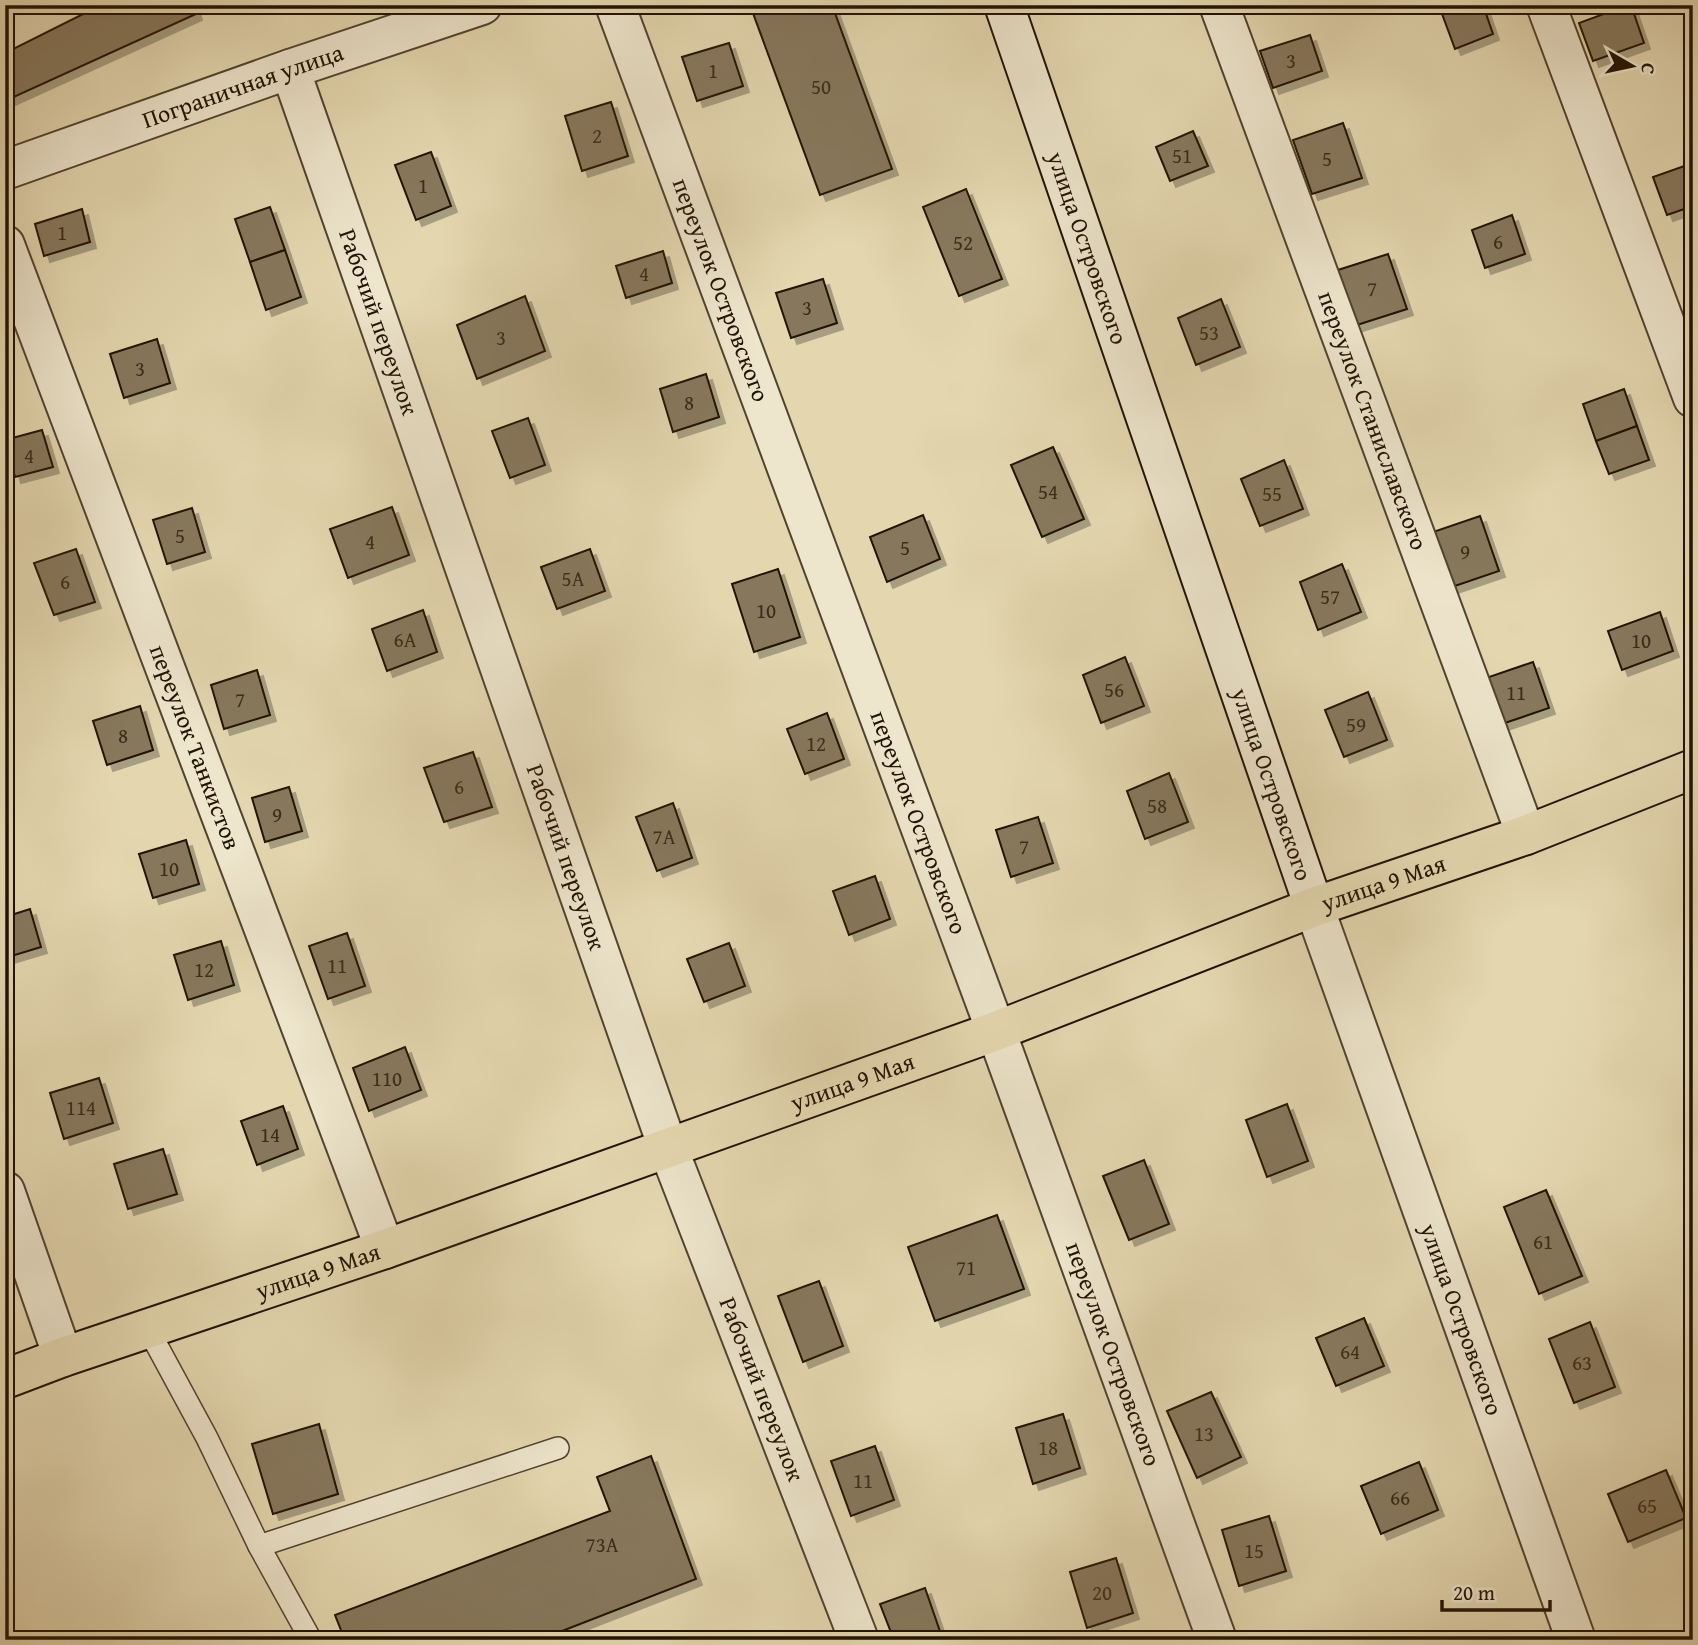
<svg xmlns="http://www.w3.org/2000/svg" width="1698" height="1645" font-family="'Gentium Book Plus',serif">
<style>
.building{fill:#87785d;stroke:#221204;stroke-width:2;filter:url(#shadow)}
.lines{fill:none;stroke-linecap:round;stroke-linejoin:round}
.service-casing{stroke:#52432f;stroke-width:24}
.minor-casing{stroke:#52432f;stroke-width:42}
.tertiary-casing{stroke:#52432f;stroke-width:42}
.secondary-casing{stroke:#221204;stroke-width:42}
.primary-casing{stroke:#221204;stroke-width:42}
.service{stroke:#ede5cc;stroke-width:21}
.minor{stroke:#ede5cc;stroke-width:38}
.tertiary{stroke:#ede5cc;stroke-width:38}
.secondary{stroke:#ede5cc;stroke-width:38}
.primary{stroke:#e4d7b0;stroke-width:38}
.labels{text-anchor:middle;stroke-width:6;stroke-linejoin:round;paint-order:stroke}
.number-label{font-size:21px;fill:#3b2c1a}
.street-label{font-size:24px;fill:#221204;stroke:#ede5cc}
</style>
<defs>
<filter id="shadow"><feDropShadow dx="6" dy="6" stdDeviation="0" flood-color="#0004"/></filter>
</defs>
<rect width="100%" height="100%" fill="#e4d7b0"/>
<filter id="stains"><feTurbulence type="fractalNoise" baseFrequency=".00286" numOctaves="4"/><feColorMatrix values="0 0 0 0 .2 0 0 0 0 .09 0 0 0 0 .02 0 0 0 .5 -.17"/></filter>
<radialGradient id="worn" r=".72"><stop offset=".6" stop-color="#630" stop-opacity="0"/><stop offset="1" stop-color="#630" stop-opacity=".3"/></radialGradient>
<!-- building -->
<g class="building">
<polygon points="101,5 193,5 196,14 5,101 5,53"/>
<polygon points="750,5 832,5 892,169 820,195"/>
<polygon points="1456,5 1483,5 1493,34 1455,49 1441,11"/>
<polygon points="1628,5 1631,5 1644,43 1593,61 1579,23"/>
<polygon points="1310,35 1322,71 1273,88 1260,51"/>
<polygon points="729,43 743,86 697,101 682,57"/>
<polygon points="611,102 628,156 582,171 565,116"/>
<polygon points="1343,123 1362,178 1312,194 1293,140"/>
<polygon points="1193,131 1208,166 1170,181 1156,147"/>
<polygon points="431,152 451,206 416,220 395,165"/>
<polygon points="1693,163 1693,206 1667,215 1653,177"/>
<polygon points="966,189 1002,279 959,296 923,207"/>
<polygon points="270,207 285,250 250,262 235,219"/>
<polygon points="82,209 90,242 44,256 35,224"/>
<polygon points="1512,215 1525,254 1485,268 1472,230"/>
<polygon points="285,250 301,297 266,310 250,262"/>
<polygon points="663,251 672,283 626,298 616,266"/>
<polygon points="1388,254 1407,309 1357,325 1338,270"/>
<polygon points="823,279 837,323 791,338 776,293"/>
<polygon points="525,296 545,351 477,379 457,325"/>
<polygon points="1221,299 1240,347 1196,365 1178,318"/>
<polygon points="157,339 170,383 124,398 110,354"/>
<polygon points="706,374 719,417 673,432 660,389"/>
<polygon points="1624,389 1637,426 1596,441 1583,404"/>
<polygon points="528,418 545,465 510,478 492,431"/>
<polygon points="1637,426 1649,460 1609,474 1596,441"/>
<polygon points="42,430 53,467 15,477 5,440"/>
<polygon points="1053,447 1084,519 1042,537 1011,465"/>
<polygon points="1284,460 1303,509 1260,526 1241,479"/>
<polygon points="392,507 409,555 348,578 330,529"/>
<polygon points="192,508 205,552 167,564 153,520"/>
<polygon points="923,515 940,559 887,582 870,537"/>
<polygon points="1480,516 1499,571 1449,588 1430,533"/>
<polygon points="76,549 95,602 54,615 34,563"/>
<polygon points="590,549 605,591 557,609 541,567"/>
<polygon points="1342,564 1361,612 1318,630 1300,582"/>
<polygon points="778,569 800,637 754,652 732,584"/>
<polygon points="423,610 437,652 387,671 372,629"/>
<polygon points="1660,612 1673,651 1622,670 1608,631"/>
<polygon points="1125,657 1144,706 1101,723 1083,675"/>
<polygon points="1533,662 1549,708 1499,725 1483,679"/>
<polygon points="257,670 270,715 224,729 211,685"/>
<polygon points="1368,692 1387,740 1344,757 1325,710"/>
<polygon points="140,706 153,750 107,765 93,721"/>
<polygon points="827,713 844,759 805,774 787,729"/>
<polygon points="473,752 492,807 444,822 424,768"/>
<polygon points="1169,773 1188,822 1145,839 1127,791"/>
<polygon points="289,787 302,831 265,842 252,798"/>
<polygon points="673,803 692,858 657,871 636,817"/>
<polygon points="1038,817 1053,863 1011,877 996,830"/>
<polygon points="186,840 199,884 153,898 139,854"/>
<polygon points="875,876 890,919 849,935 833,891"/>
<polygon points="30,909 41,947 5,958 5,917"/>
<polygon points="347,933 365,986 328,999 309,946"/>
<polygon points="221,941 234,985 188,1000 174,955"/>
<polygon points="729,943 745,986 704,1002 687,959"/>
<polygon points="405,1047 421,1090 369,1111 353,1068"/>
<polygon points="99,1078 113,1123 64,1139 50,1093"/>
<polygon points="1287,1104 1308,1161 1267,1177 1246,1120"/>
<polygon points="283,1106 298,1149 257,1165 241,1121"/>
<polygon points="163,1149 177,1194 128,1209 114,1164"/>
<polygon points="1144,1160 1169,1224 1129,1240 1103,1176"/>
<polygon points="1546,1190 1582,1276 1539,1294 1504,1207"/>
<polygon points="997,1215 1024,1289 935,1321 908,1247"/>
<polygon points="819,1281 843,1346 803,1362 778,1296"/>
<polygon points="1364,1318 1384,1366 1336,1386 1316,1338"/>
<polygon points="1590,1322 1615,1387 1574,1403 1549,1339"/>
<polygon points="1211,1392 1241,1457 1197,1478 1167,1411"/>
<polygon points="1063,1414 1080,1468 1033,1484 1016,1428"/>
<polygon points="319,1424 338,1494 273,1514 252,1444"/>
<polygon points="875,1446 894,1500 851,1516 831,1461"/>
<polygon points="651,1456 696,1579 539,1640 345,1640 335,1615 610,1511 597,1477"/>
<polygon points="1419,1462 1438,1510 1381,1534 1361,1486"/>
<polygon points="1666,1470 1686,1518 1628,1542 1608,1494"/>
<polygon points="1269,1516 1286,1571 1239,1586 1222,1530"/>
<polygon points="1116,1558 1133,1613 1087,1628 1070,1572"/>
<polygon points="925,1588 943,1640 894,1640 880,1604"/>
</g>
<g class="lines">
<defs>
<g id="service">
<polyline points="148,1329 207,1438 259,1546 311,1640"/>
<polyline points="259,1546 558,1448"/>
</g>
<g id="minor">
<path id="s1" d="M615,5L996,1031L1217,1640"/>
<path id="s2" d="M1219,5L1526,835"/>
<polyline points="1546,5 1693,398"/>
<path id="s3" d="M290,69L668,1148L859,1640"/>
<path id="s4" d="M5,170L290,69L482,5"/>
<path id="s5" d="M5,245L385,1249"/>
<polyline points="5,1191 63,1357"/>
</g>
<g id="tertiary">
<path id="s6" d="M1314,907L1576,1640"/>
</g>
<g id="secondary">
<path id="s7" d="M1004,5L1314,907"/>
</g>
<g id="primary">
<path id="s8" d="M5,1379L63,1357L385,1249L996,1031L1314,907L1526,835L1693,769"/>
</g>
</defs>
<!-- service casing -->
<use href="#service" class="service-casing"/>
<!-- minor casing -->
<use href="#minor" class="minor-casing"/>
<!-- tertiary casing -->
<use href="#tertiary" class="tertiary-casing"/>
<!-- secondary casing -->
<use href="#secondary" class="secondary-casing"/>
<!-- primary casing -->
<use href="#primary" class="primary-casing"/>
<!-- service -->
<use href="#service" class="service"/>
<!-- minor -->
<use href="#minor" class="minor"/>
<!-- tertiary -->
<use href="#tertiary" class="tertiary"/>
<!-- secondary -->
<use href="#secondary" class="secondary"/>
<!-- primary -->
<use href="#primary" class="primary"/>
</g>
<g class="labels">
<!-- number labels -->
<g class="number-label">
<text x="1291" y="68">3</text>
<text x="713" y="78">1</text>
<text x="821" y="94">50</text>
<text x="597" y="143">2</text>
<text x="1182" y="163">51</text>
<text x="1327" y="166">5</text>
<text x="423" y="193">1</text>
<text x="62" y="240">1</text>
<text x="1498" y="249">6</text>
<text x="963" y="250">52</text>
<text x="644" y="281">4</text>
<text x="1372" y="296">7</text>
<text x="807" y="315">3</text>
<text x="1209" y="340">53</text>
<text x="501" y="345">3</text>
<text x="140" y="376">3</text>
<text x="689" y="410">8</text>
<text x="29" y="463">4</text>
<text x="1048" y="499">54</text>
<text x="1272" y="501">55</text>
<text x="180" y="543">5</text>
<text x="370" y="549">4</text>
<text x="905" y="555">5</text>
<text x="1465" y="559">9</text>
<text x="573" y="586">5А</text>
<text x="65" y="589">6</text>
<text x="1330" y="604">57</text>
<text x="766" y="618">10</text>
<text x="405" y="647">6А</text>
<text x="1641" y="648">10</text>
<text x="1114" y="697">56</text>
<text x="1516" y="700">11</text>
<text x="240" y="707">7</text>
<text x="1356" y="732">59</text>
<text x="123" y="743">8</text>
<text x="816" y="751">12</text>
<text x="459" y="794">6</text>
<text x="1157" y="813">58</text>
<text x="277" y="822">9</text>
<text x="664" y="844">7А</text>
<text x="1024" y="854">7</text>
<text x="169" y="876">10</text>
<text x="337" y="973">11</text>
<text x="204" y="977">12</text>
<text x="387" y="1086">110</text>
<text x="81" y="1115">114</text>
<text x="270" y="1142">14</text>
<text x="1543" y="1249">61</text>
<text x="966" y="1275">71</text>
<text x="1350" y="1359">64</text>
<text x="1582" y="1370">63</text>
<text x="1204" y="1441">13</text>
<text x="1048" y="1455">18</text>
<text x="863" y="1488">11</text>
<text x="1400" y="1505">66</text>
<text x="1647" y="1513">65</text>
<text x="602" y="1552">73А</text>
<text x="1254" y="1558">15</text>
<text x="1102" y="1600">20</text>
</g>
<!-- street labels -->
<g class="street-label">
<text dy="8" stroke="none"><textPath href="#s4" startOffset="252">Пограничная улица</textPath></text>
<text dy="8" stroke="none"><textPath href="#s7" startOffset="257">улица Островского</textPath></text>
<text dy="8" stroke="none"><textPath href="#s1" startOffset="304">переулок Островского</textPath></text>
<text dy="8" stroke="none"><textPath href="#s3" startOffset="268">Рабочий переулок</textPath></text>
<text dy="8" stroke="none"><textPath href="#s2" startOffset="443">переулок Станиславского</textPath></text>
<text dy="8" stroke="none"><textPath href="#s5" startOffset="537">переулок Танкистов</textPath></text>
<text dy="8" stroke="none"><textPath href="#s7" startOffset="824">улица Островского</textPath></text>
<text dy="8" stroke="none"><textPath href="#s1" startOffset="872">переулок Островского</textPath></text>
<text dy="8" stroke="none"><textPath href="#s3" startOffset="835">Рабочий переулок</textPath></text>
<text dy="8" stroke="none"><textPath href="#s8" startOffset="1465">улица 9 Мая</textPath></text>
<text dy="8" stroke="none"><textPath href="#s8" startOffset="898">улица 9 Мая</textPath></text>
<text dy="8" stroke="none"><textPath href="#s8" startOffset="331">улица 9 Мая</textPath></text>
<text dy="8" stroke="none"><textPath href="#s6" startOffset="438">улица Островского</textPath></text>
<text dy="8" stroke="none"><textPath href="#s1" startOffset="1438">переулок Островского</textPath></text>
<text dy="8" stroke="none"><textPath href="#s3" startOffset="1402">Рабочий переулок</textPath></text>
</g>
</g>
<!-- margin -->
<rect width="1698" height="1645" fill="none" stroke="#e4d7b0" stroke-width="28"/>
<rect x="7" y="7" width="1684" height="1631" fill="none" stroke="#221204" stroke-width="3.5"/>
<rect x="14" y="14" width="1670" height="1617" fill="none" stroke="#221204" stroke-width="2"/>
<!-- north arrow -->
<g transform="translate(1632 66) rotate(99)" stroke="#ede5cc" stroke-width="5" paint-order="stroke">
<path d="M0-5L12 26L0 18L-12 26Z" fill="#221204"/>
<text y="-10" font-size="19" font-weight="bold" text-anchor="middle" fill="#221204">С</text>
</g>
<!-- scale -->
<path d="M1442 1600v10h108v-10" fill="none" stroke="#221204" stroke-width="3.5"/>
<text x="1453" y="1600" font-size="21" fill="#221204" stroke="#ede5cc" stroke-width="5" paint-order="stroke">20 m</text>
<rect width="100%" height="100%" filter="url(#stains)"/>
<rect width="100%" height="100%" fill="url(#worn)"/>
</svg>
